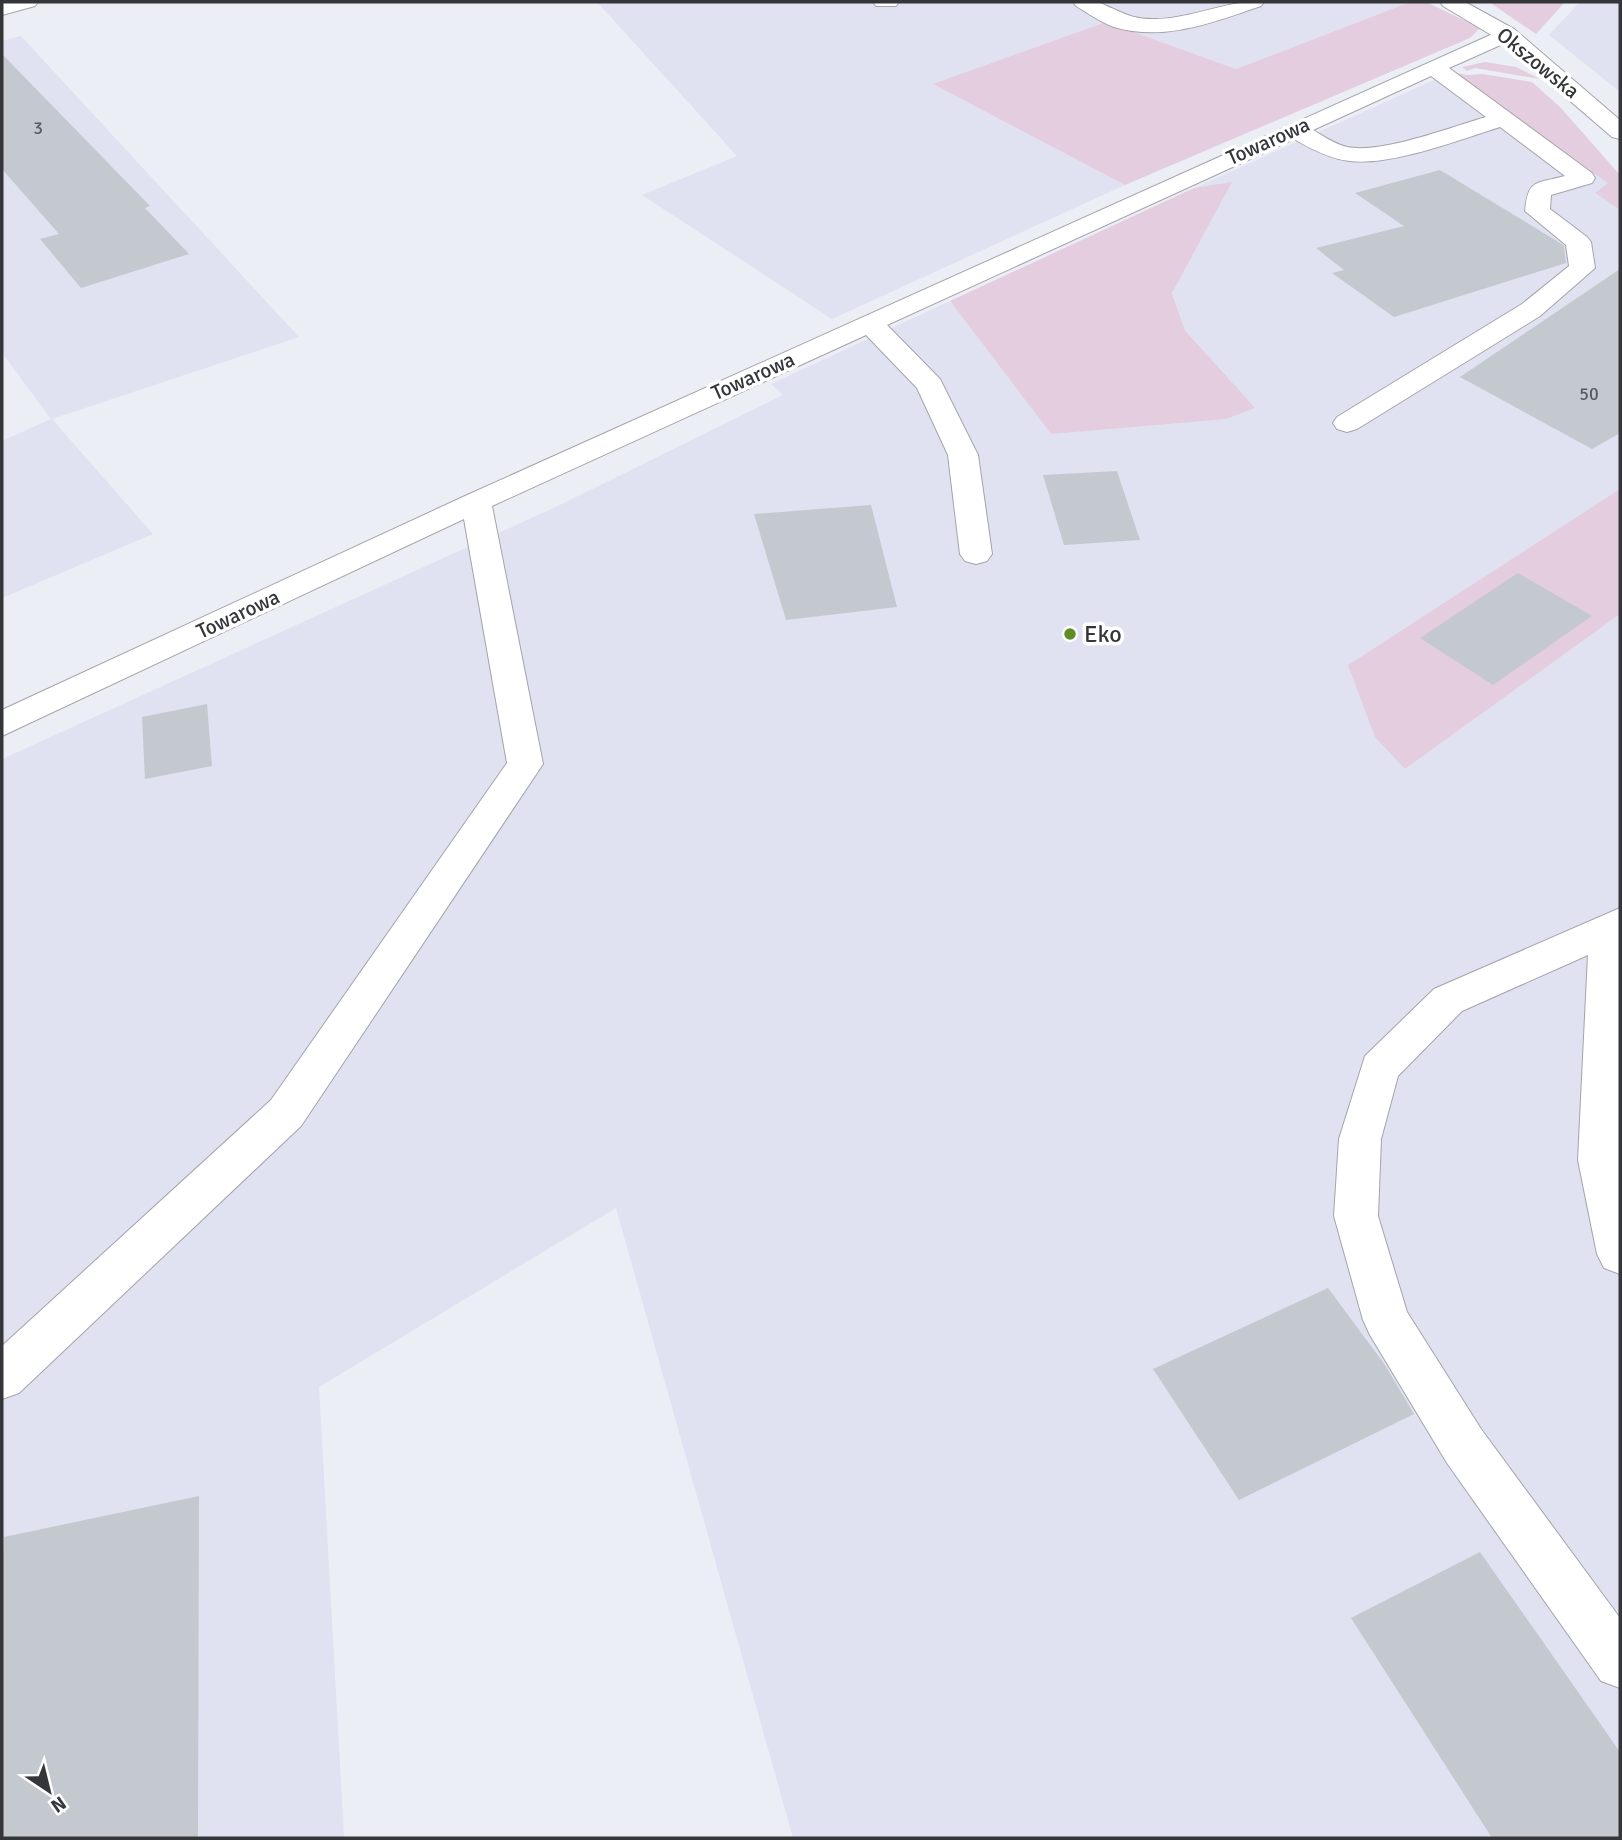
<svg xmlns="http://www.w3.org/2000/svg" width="1622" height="1840" font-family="Signika,sans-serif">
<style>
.built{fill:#e0e2f1}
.green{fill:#e4cdde}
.building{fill:#c3c9ce}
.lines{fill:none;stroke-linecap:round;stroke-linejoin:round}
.minor-casing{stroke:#a3a4ab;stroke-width:2}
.major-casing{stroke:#a3a4ab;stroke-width:2}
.minor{fill:#fff;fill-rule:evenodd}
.major{fill:#fff;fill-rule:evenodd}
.poi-dot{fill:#5c8e24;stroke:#fff;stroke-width:2.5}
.labels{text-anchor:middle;stroke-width:7;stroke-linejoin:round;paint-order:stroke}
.far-number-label{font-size:18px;fill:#585b5e}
.far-street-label{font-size:21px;fill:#353639;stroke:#fff}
.poi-label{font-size:24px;fill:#353639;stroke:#fff;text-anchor:start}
</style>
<rect width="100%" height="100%" fill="#eceef5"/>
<!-- built -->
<g class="built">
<polygon points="597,2 1410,2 1236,69 1106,22 935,85 1125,185 832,319 642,195 737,156"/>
<polygon points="1580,2 1620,2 1620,92 1549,35"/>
<polygon points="21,36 299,337 52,419 153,534 2,598 2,441 51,419 2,353 2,41"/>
<polygon points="1452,72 1609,183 1595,193 1620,210 1620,489 1348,665 1405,769 1620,614 1620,1838 793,1838 616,1208 319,1387 344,1838 2,1838 2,759 560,505 783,395 771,384 950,301 1051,434 1254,408 1185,329 1172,292 1231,183 1194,188"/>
</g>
<!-- green -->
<g class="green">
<polygon points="1410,2 1426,2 1480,28 1470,38 1125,185 933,84 1106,22 1236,69"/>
<polygon points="1489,2 1565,2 1536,34"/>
<polygon points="1485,62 1516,67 1540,79 1475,68 1467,71 1462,67"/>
<polygon points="1452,72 1467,75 1483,74 1532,82 1560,107 1620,175 1620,210 1595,193 1608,183"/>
<polygon points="1232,182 1172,293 1185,330 1255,408 1226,419 1051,434 950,301 1194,188"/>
<polygon points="1620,489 1620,614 1405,769 1375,737 1348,665"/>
</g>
<!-- building -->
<g class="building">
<polygon points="2,54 150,206 145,208 189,254 81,288 40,239 59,234 2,169"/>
<polygon points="1440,170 1560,243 1564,246 1566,263 1394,317 1332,273 1344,270 1316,248 1404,226 1355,193"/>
<polygon points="1620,269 1620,433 1592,449 1460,377"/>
<polygon points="1117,471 1140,540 1064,545 1043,475"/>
<polygon points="871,505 897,607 786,620 754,514"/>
<polygon points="1518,573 1592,616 1493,685 1420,638"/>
<polygon points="207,704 212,766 145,779 142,717"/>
<polygon points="1328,1288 1385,1365 1414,1414 1239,1500 1153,1369"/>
<polygon points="199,1496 198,1838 2,1838 2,1570 4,1537"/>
<polygon points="1480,1552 1620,1752 1620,1838 1492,1838 1351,1618"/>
</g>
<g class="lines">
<defs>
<g id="minor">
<polygon points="38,2 35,6 2,15 2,3"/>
<polygon points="873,2 899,2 896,6 876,6"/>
<path d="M1073,2C1081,2 1092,0 1100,3C1122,12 1131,20 1157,19C1195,18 1226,0 1264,2L1261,6C1214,22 1164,42 1114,27C1100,22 1088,13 1076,6Z"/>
<path d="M1506,28L1514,29L1517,34L1514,39L1449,68L1592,173L1595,178L1592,183L1551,195L1550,209L1587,237L1591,242L1595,268L1540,316L1357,429L1347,432L1337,429L1333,423L1337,417L1522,304L1569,266L1566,245L1525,211C1528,178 1536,184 1565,176L1500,127C1459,140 1391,166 1350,161C1330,159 1311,149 1294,139L887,325L940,379L978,455L992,554L987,561L976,564L965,561L960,554L948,455L917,388L866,335L492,506L543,764L301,1126L19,1393L2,1399V1346L271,1100L507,763L464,519L2,736V710L465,496ZM1431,76L1486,117C1451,127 1382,154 1347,147C1335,144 1323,136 1313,130Z"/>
<polygon points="1620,908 1620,1274 1604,1268 1597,1254 1578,1160 1588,955 1462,1011 1398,1076 1381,1139 1378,1216 1407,1312 1481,1429 1620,1618 1620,1688 1601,1681 1447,1463 1370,1335 1363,1320 1334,1216 1339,1139 1365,1056 1434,989"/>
</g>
<polygon id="major" points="1440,2 1465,2 1514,29 1620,120 1620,139 1612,137 1498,39 1443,6"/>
</defs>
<!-- minor casing -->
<use href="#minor" class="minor-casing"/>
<!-- major casing -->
<use href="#major" class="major-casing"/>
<!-- minor -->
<use href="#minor" class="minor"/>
<!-- major -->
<use href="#major" class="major"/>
</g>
<!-- markers -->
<circle class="poi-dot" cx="1070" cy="634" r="7"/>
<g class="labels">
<!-- far-number labels -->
<g class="far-number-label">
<text x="38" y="134">3</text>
<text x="1589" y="400">50</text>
</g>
<!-- far-street labels -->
<g class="far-street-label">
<text transform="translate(1538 63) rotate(39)" y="7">Okszowska</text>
<text transform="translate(1268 141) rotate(-24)" y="7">Towarowa</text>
<text transform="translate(753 376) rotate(-24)" y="7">Towarowa</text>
<text transform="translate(238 614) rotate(-25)" y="7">Towarowa</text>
</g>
<!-- poi labels -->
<g class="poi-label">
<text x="1084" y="642">Eko</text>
</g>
</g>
<!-- border -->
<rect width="1622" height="1840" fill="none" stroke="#353639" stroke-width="7"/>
<!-- north arrow -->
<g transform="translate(49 1791) rotate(145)" stroke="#ffffff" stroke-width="5" paint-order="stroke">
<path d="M0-5L12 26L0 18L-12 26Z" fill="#353639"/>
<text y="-10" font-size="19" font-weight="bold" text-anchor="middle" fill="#353639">N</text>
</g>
</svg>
